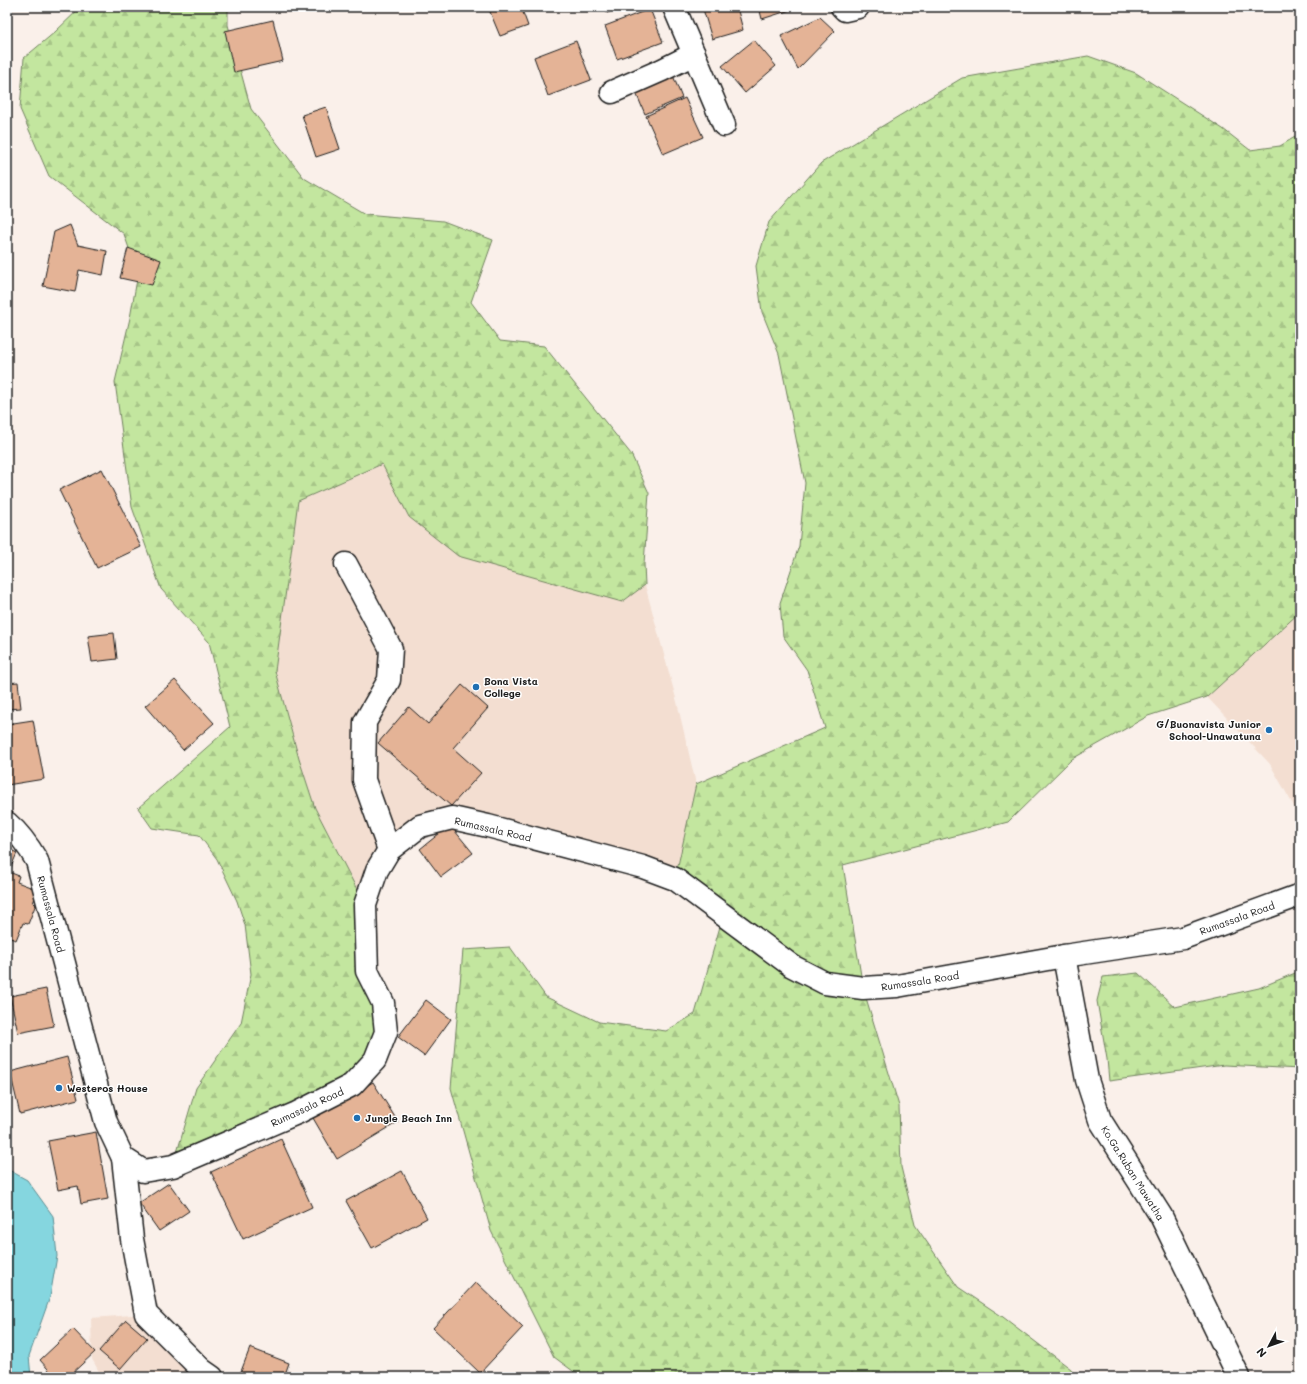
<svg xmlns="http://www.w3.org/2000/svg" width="1307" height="1384" font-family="Mali,sans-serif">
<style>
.built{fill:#f3ded1}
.forest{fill:url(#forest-firs);stroke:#70815e}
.water{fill:#85d6df;stroke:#5b8c91}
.building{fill:#e4b396;stroke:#1c1c1c}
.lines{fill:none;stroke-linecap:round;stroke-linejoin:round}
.minor-casing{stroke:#1c1c1c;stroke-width:25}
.minor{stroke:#fff;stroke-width:22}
.poi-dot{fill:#1f6fb2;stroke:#fff;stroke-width:1.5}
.labels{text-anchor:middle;stroke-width:3;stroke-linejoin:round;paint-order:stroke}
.poi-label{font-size:10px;font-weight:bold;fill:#1c1c1c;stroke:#fff;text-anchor:start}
.street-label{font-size:10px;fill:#1c1c1c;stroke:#fff}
</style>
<defs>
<pattern id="forest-firs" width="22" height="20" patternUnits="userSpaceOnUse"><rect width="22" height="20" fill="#c3e69f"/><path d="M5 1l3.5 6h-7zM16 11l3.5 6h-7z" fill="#a7c588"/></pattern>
</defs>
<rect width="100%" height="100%" fill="#faf0ea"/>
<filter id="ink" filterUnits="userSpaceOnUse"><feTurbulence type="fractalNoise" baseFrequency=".025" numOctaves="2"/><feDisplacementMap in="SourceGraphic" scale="8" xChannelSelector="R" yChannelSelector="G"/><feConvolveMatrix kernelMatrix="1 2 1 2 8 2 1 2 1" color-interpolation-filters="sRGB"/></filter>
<g filter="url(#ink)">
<!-- built -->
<g class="built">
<polygon points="383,464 409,517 622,602 645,585 677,702 696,784 675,879 452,818 392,837 365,905 315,808 299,759 275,671 298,501"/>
<polygon points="1300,612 1300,817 1270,764 1207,697"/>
<polygon points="146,1314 212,1377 102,1377 92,1359 91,1318"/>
</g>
<!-- forest -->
<g class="forest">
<polygon points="81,7 228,7 228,25 251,109 304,178 365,214 443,221 493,240 471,302 500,341 544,346 631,454 649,493 644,564 645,585 622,602 458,556 409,517 382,464 298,501 275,671 299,759 315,808 365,905 386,1032 352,1085 173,1166 196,1088 241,1023 251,974 245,925 237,901 217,859 199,835 152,828 138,808 230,727 209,642 161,589 132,507 115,382 130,318 138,274 124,234 49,176 20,109 24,58 55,32"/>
<polygon points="1088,56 1136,73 1223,129 1250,150 1280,146 1300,134 1300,612 1207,697 1148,716 1072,759 1008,822 843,865 863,988 899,1106 901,1167 915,1225 958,1287 1003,1317 1071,1369 1075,1377 581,1377 554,1357 491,1231 451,1088 463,950 510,947 546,997 599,1022 666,1031 695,1014 723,916 675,879 696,784 825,728 807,670 783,636 780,603 799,546 805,483 779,354 762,312 756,266 769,222 821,163 962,78"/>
<polygon points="1300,971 1300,1069 1224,1065 1109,1081 1107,1059 1097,1001 1103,977 1138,973 1175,1007 1259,988"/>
</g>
<!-- water -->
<polygon class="water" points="7,1169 27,1180 53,1216 57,1256 50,1297 29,1356 31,1377 7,1377"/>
<!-- building -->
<g class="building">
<polygon points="488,7 521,7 528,26 500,36"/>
<polygon points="604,7 623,7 607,13"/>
<polygon points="709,7 737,7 743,30 712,39 703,9"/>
<polygon points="759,7 800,7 762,19"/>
<polygon points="650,9 663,42 617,59 605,26"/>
<polygon points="820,17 835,31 798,69 781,36"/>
<polygon points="273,20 283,61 234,72 225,31"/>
<polygon points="754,40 776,66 745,93 722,66"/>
<polygon points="576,41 591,80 548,96 534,57"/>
<polygon points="672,73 682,98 645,114 634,88"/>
<polygon points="685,98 703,137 663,154 646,116"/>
<polygon points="326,107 340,149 316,157 302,115"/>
<polygon points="70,225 78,245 107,251 103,275 79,270 75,292 43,286 54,232"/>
<polygon points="128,248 161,260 152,285 120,278"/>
<polygon points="102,469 141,547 97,568 59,490"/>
<polygon points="114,633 117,659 92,662 88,636"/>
<polygon points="175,680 214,723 183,750 145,706"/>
<polygon points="18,682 21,708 7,709 7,683"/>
<polygon points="462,685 488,708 453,748 481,773 451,806 378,743 409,707 428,724"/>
<polygon points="33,720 44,779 7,785 7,724"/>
<polygon points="450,825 473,853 441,877 420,849"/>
<polygon points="7,848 17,853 9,872 19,876 17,882 38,890 33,903 36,904 28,924 23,923 16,940 7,937"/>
<polygon points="46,989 54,1026 18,1033 10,996"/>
<polygon points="426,1000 451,1019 424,1056 398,1037"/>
<polygon points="67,1057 78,1099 20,1114 10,1072"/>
<polygon points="373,1082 398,1122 337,1159 313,1118"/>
<polygon points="96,1132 108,1199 81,1204 78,1186 58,1190 48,1141"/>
<polygon points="281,1139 312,1207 243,1239 211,1172"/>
<polygon points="402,1171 427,1218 372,1248 346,1201"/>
<polygon points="169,1183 189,1211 159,1231 139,1203"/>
<polygon points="476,1282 523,1327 480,1373 433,1328"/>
<polygon points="126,1320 147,1338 120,1369 99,1351"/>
<polygon points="73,1329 95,1352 68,1377 55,1377 40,1360"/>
<polygon points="250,1348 289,1363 284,1377 248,1377 240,1374"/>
</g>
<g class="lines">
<defs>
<g id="minor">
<polyline points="674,7 724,125"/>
<polyline points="842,7 845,10 858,7"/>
<polyline points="612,92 662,70 694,54"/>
<polyline points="346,564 391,649 389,680 365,722 364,780 389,850"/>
<path d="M7,823C20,834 29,847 37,861L106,1122L123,1158L143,1171L173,1166L297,1113L352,1085L375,1060L386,1032L383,1003L367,971L365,905L377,870L389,850L420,826L452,818L488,826L643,867L675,879L792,966L825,983L863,988L897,986L1064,956L1183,938L1300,895"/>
<polyline points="1064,956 1087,1080 1100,1120 1161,1216 1239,1377"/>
<polyline points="123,1158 132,1239 146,1314 202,1370 212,1377"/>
</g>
</defs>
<!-- minor casing -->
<use href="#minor" class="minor-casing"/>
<!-- minor -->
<use href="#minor" class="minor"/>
</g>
</g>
<!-- markers -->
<g class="poi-dot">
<circle cx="476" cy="687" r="4"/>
<circle cx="1269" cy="730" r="4"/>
<circle cx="59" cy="1088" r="4"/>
<circle cx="357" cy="1118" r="4"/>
</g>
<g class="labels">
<!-- poi labels -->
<g class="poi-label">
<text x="484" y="685">Bona Vista<tspan x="484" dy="12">College</tspan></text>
<text x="1261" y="728" text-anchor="end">G/Buonavista Junior<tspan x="1261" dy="12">School-Unawatuna</tspan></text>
<text x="67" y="1092">Westeros House</text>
<text x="365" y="1122">Jungle Beach Inn</text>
</g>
<!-- street labels -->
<g class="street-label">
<text transform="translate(493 829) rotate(13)" y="4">Rumassala Road</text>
<text transform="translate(51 914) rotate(75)" y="4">Rumassala Road</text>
<text transform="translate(1237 918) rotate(-20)" y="4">Rumassala Road</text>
<text transform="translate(920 981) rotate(-9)" y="4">Rumassala Road</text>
<text transform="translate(307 1107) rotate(-25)" y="4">Rumassala Road</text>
<text transform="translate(1133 1173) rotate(58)" y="4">Ko.Ga.Ruban Mawatha</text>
</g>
</g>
<!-- margin -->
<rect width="1307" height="1384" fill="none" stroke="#fff" stroke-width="24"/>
<rect x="12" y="12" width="1283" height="1360" fill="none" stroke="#1c1c1c" stroke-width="1.5" filter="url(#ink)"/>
<!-- north arrow -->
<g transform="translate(1269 1346) rotate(229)" stroke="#ffffff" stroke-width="3" paint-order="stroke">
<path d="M0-3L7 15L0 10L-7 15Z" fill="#1c1c1c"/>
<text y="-6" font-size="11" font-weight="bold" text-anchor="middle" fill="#1c1c1c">N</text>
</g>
</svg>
